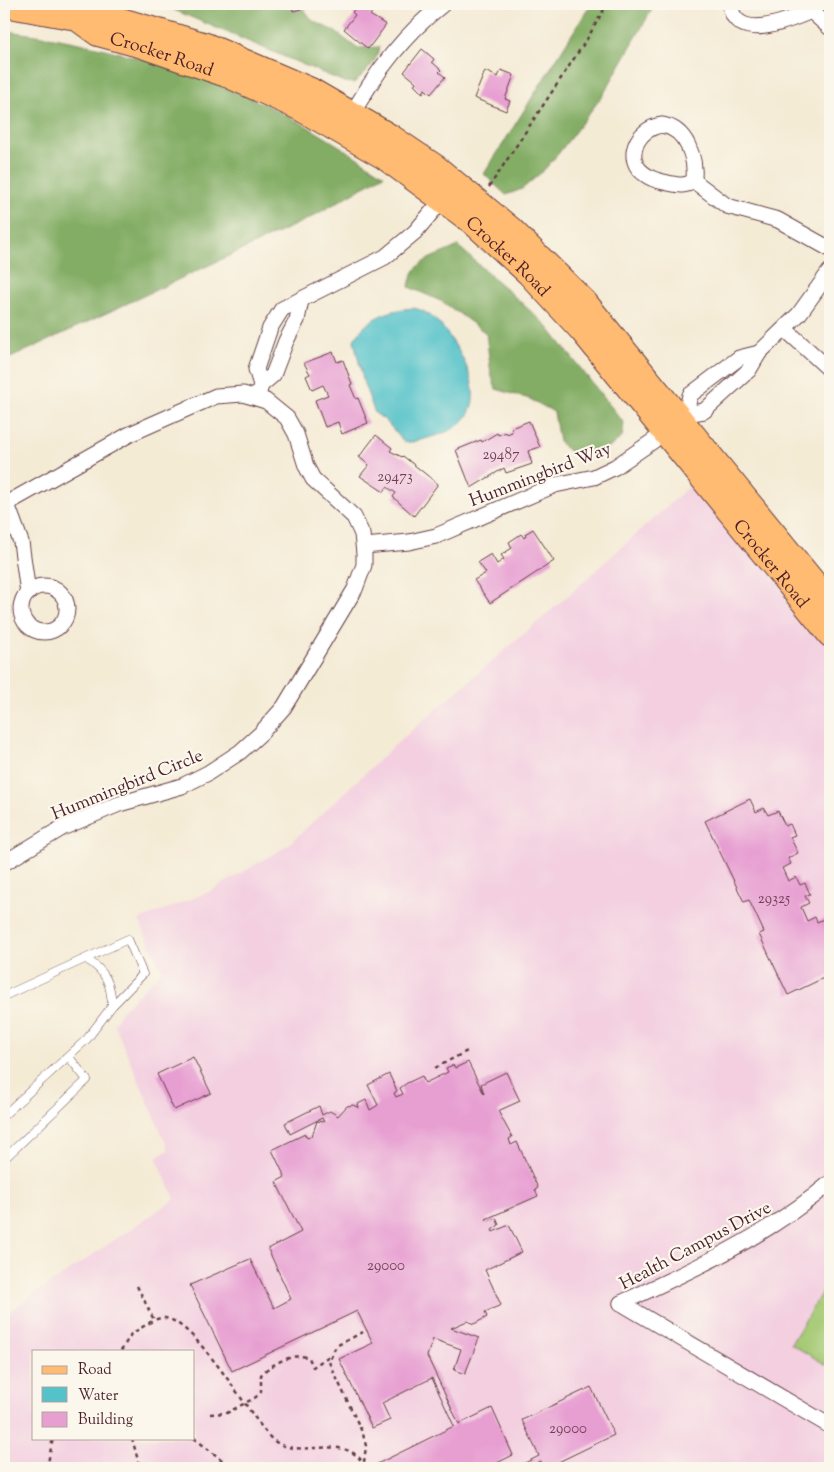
<svg xmlns="http://www.w3.org/2000/svg" width="834" height="1472" font-family="'Sorts Mill Goudy',serif">
<style>
.built{fill:#f3cfe0;fill-rule:evenodd}
.green{fill:#a4c973;stroke:#77744f}
.forest{fill:#83ad65;stroke:#666648}
.water{fill:#54c2c9;stroke:#4f707a}
.building{fill:#e79fd2}
.lines{fill:none;stroke-linecap:round;stroke-linejoin:round}
.lane-casing{stroke:#643e44;stroke-width:9}
.street-casing{stroke:#643e44;stroke-width:17}
.primary-casing{stroke:#643e44;stroke-width:26}
.path{stroke:#643e44;stroke-width:2.5;stroke-dasharray:4 4;stroke-linecap:butt}
.lane{stroke:#fff;stroke-width:8}
.street{stroke:#fff;stroke-width:15}
.primary{stroke:#ffbb71;stroke-width:24}
.labels{text-anchor:middle;stroke-width:4.5;stroke-linejoin:round;paint-order:stroke}
.number-label{font-size:15px;fill:#713f55}
.street-label{font-size:18px;fill:#4a1f2b;stroke:#fbf7ec}
</style>
<rect width="100%" height="100%" fill="#fbf7ec"/>
<filter id="ink" filterUnits="userSpaceOnUse"><feTurbulence type="fractalNoise" baseFrequency=".02" numOctaves="2"/><feDisplacementMap in="SourceGraphic" scale="10" xChannelSelector="R" yChannelSelector="G"/><feConvolveMatrix kernelMatrix="1 2 1 2 8 2 1 2 1" color-interpolation-filters="sRGB"/></filter>
<filter id="wash" filterUnits="userSpaceOnUse"><feTurbulence type="fractalNoise" baseFrequency=".0096" numOctaves="4" result="noise"/><feDisplacementMap in="SourceGraphic" scale="20" xChannelSelector="R" yChannelSelector="G"/><feGaussianBlur stdDeviation="1.12" result="paint"/><feColorMatrix in="noise" values="0 0 0 0 0 0 0 0 0 0 0 0 0 0 0 0 0 1.4 0 .05"/><feComposite in="paint" operator="in"/></filter>
<g filter="url(#wash)">
<rect width="100%" height="100%" fill="#f4ebd5"/>
<!-- built -->
<path class="built" d="M695,481L830,647V1468H7L4,1462V1315L175,1199L156,1157L169,1150L114,1024L122,1010L162,971L139,920L211,891L287,846L395,745L571,593ZM34,1351H194V1438H34Z"/>
<!-- green -->
<polygon class="green" points="826,1285 830,1288 830,1367 791,1344"/>
<!-- forest -->
<g class="forest">
<path d="M160,4H300L313,21L334,31L357,48L379,47C377,64 365,72 354,83L344,82Z"/>
<polygon points="591,4 655,4 603,95 558,154 543,171 522,189 506,195 484,174"/>
<path d="M4,31C89,39 203,73 280,112C316,130 350,153 384,175L310,218L4,361Z"/>
<path d="M458,246L546,325L624,423L622,437L610,447L586,456L574,455L559,442L554,412L530,399L496,389L491,374L486,333L443,302L409,287C413,258 436,258 458,246Z"/>
</g>
<!-- water -->
<path class="water" d="M414,308C432,312 443,327 453,342C475,376 490,419 438,435C426,438 417,443 404,442L385,420L375,413L364,384L354,340C368,317 388,310 414,308Z"/>
<g id="blocks">
<!-- building -->
<g class="building">
<polygon points="292,4 313,4 314,6 293,11"/>
<polygon points="359,4 366,4 374,10 370,15 386,25 368,49 344,29 355,15 352,12"/>
<polygon points="422,49 434,59 432,62 441,70 439,72 445,77 431,94 425,89 423,93 419,90 414,85 416,82 404,72"/>
<polygon points="501,70 514,75 505,99 510,101 506,111 474,98 485,71 498,77"/>
<polygon points="333,352 337,362 343,360 352,384 350,385 356,399 358,398 368,423 342,434 338,422 325,427 315,400 328,395 323,385 312,390 306,376 310,374 304,363"/>
<polygon points="529,421 540,447 528,451 532,464 506,473 504,468 471,488 456,450 481,440 482,442 497,433 498,435 506,432 507,434 512,432 511,428"/>
<polygon points="376,435 392,448 390,451 402,457 403,456 438,484 414,516 393,497 396,493 387,487 384,492 360,476 369,465 359,457"/>
<polygon points="533,529 554,561 490,603 474,580 486,573 478,562 491,554 497,564 504,559 501,555 512,548 509,542 521,534 524,538 526,536 525,534"/>
<polygon points="750,799 756,812 764,808 768,815 778,811 785,826 790,824 795,835 790,837 798,853 788,858 791,864 782,868 788,881 796,877 800,885 805,883 810,894 805,896 809,903 801,907 807,921 815,917 817,922 828,917 830,922 830,975 788,995 759,934 764,932 749,900 744,902 705,821"/>
<polygon points="193,1057 211,1093 174,1110 157,1074"/>
<polygon points="468,1062 484,1094 481,1084 506,1072 520,1101 498,1111 512,1137 509,1139 511,1145 517,1142 538,1188 535,1190 538,1196 486,1219 488,1221 496,1218 499,1225 492,1230 493,1232 509,1225 522,1252 485,1270 501,1305 485,1312 487,1317 474,1324 467,1321 451,1328 479,1338 465,1374 454,1370 461,1349 433,1339 427,1356 459,1424 492,1408 513,1455 497,1463 500,1468 376,1468 375,1465 454,1426 432,1378 382,1403 390,1420 372,1428 339,1359 373,1343 357,1311 232,1371 190,1285 250,1259 274,1308 291,1299 268,1249 301,1232 276,1182 285,1177 272,1150 305,1134 307,1138 312,1136 317,1121 324,1122 322,1118 290,1134 285,1123 319,1106 322,1115 330,1111 338,1116 347,1106 353,1105 359,1108 358,1104 366,1100 370,1110 378,1105 368,1085 389,1074 397,1091 394,1093 396,1097 403,1094 400,1088 407,1083 422,1076 425,1083 448,1072 446,1068 453,1065 455,1068"/>
<polygon points="591,1387 614,1435 546,1468 541,1461 526,1468 515,1468 539,1456 522,1420"/>
</g>
</g>
</g>
<g filter="url(#ink)">
<use href="#blocks" fill-opacity="0" stroke="#643e44" stroke-width="1"/>
<g class="lines">
<defs>
<g id="lane">
<path d="M86,959C106,971 111,984 112,1006"/>
<polyline points="4,996 128,939 143,974 112,1006 87,1039 4,1115"/>
<polyline points="4,1159 87,1080 69,1057"/>
</g>
<g id="street">
<path d="M730,4C735,44 788,21 811,11"/>
<polyline points="803,4 830,28"/>
<path d="M349,120C373,75 402,36 443,4"/>
<path d="M662,125C687,129 696,158 694,181C684,187 678,185 668,183C660,181 652,180 646,175C622,160 637,128 662,125Z"/>
<polyline points="694,181 727,206 778,220 830,249"/>
<polyline points="785,329 830,370"/>
<polyline points="261,385 273,375 286,341 297,320 301,300"/>
<polyline points="258,397 261,385 256,369 270,328 282,309 385,257 415,232 443,199"/>
<polyline points="686,414 690,395 739,358 759,353"/>
<polyline points="7,504 21,542 28,593"/>
<polyline points="4,505 130,434 216,396 243,394 266,401 287,418 296,434 306,466 313,479 354,517 362,534 364,554 364,565 355,589 284,707 261,733 240,752 208,773 182,786 119,804 62,828 4,863"/>
<polyline points="364,546 409,542 436,536 555,485 594,477 615,467 653,441 686,414 704,411 749,370 759,353 799,314 830,271"/>
<circle cx="44" cy="609" r="23"/>
<polyline points="621,1303 830,1426"/>
<path d="M621,1303C695,1269 767,1236 830,1183"/>
</g>
<g id="primary">
<polyline points="4,5 76,18 111,17 206,45 311,90 390,136 436,167 511,229 585,302 830,602"/>
<path id="s1" d="M76,18L98,34L142,46L229,76L299,108L384,157L472,222L529,274L582,331L830,635"/>
</g>
</defs>
<!-- lane casing -->
<use href="#lane" class="lane-casing"/>
<!-- street casing -->
<use href="#street" class="street-casing"/>
<!-- primary casing -->
<use href="#primary" class="primary-casing"/>
<!-- path -->
<g class="path">
<polyline points="489,187 587,39 607,4"/>
<polyline points="435,1068 469,1050"/>
<path d="M137,1286L154,1320C157,1319 162,1317 165,1318C195,1322 247,1410 268,1435C295,1467 345,1426 366,1468"/>
<polyline points="121,1351 131,1334 154,1320"/>
<path d="M210,1414L227,1413L256,1397L261,1391V1375C269,1365 296,1351 309,1358L313,1367L329,1356"/>
<polyline points="132,1438 140,1468"/>
<polyline points="194,1438 232,1468"/>
<polyline points="364,1462 366,1446 363,1434 329,1362 336,1346 367,1330"/>
<polyline points="47,1468 53,1438"/>
</g>
<!-- lane -->
<use href="#lane" class="lane"/>
<!-- street -->
<use href="#street" class="street"/>
<!-- primary -->
<use href="#primary" class="primary"/>
</g>
</g>
<g class="labels">
<!-- number labels -->
<g class="number-label">
<text x="501" y="459">29487</text>
<text x="395" y="481">29473</text>
<text x="774" y="903">29325</text>
<text x="386" y="1270">29000</text>
<text x="568" y="1433">29000</text>
</g>
<!-- street labels -->
<g class="street-label">
<text dy="6" stroke="none"><textPath href="#s1" startOffset="94">Crocker Road</textPath></text>
<text dy="6" stroke="none"><textPath href="#s1" startOffset="499">Crocker Road</textPath></text>
<text transform="translate(540 474) rotate(-21)" y="6">Hummingbird Way</text>
<text dy="6" stroke="none"><textPath href="#s1" startOffset="904">Crocker Road</textPath></text>
<text transform="translate(127 784) rotate(-22)" y="6">Hummingbird Circle</text>
<text transform="translate(695 1245) rotate(-28)" y="6">Health Campus Drive</text>
</g>
</g>
<!-- margin -->
<rect width="834" height="1472" fill="none" stroke="#fbf7ec" stroke-width="20"/>
<!-- legend -->
<rect x="32" y="1350" width="162" height="90" fill="#fbf7ec" stroke="#b4a19f"/>
<rect x="42" y="1366" width="25" height="8" fill="#ffbb71" stroke="#b4a19f"/>
<text x="78" y="1374" font-size="15" fill="#4a1f2b">Road</text>
<rect x="42" y="1387" width="25" height="15" fill="#54c2c9" stroke="#b4a19f"/>
<text x="78" y="1400" font-size="15" fill="#4a1f2b">Water</text>
<rect x="42" y="1412" width="25" height="15" fill="#e79fd2" stroke="#b4a19f"/>
<text x="78" y="1424" font-size="15" fill="#4a1f2b">Building</text>
</svg>
